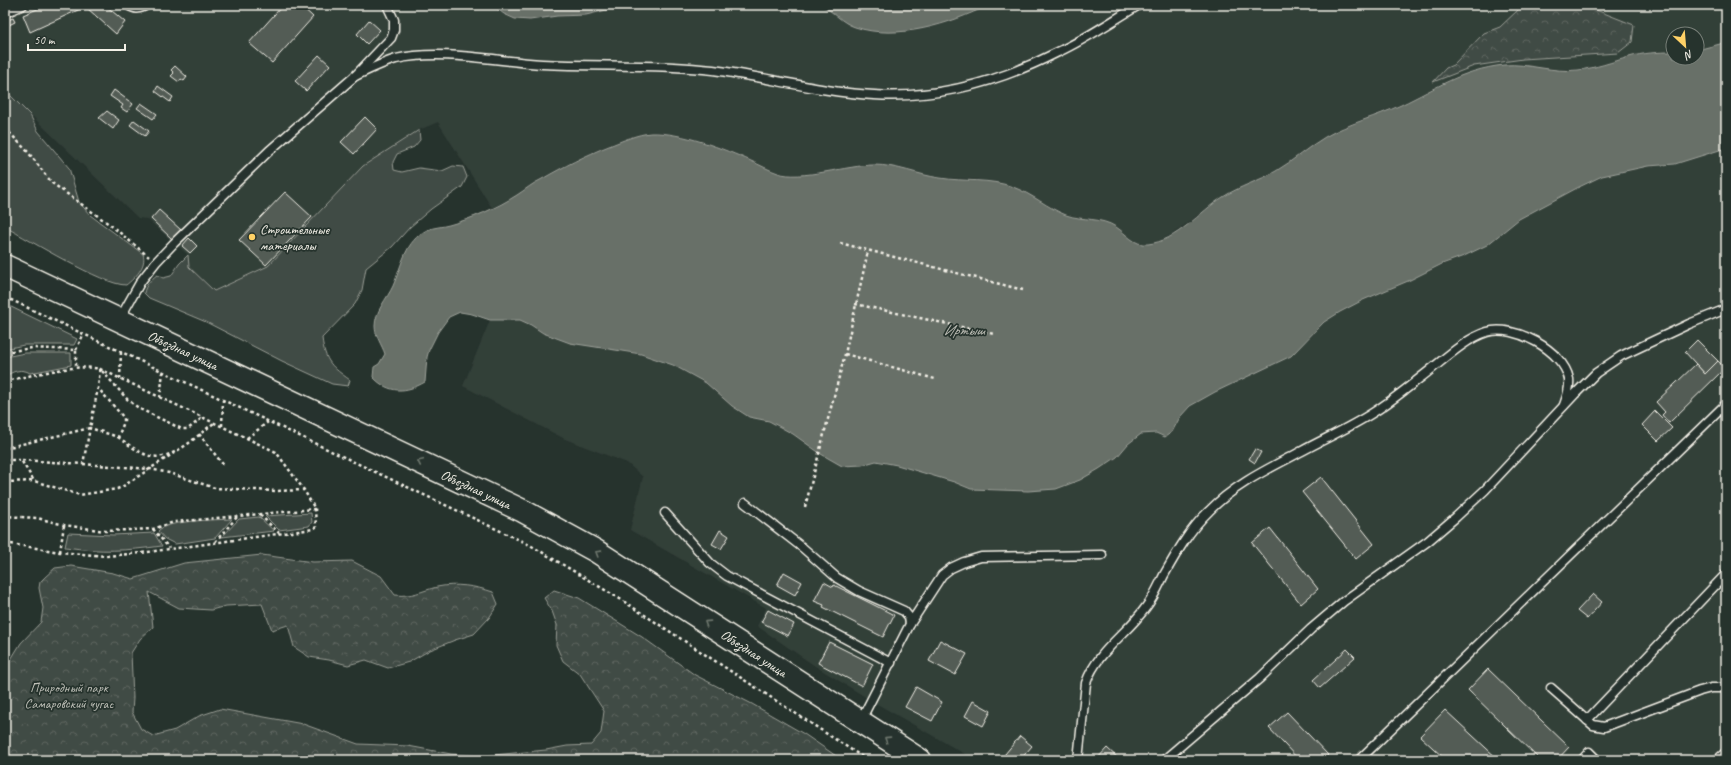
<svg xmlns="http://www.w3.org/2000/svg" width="1731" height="765" font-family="Caveat,sans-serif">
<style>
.built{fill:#333f39}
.green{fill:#414b45;stroke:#9a9e96}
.forest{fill:url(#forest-crowns);stroke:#9a9e96}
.water{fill:#676f68;stroke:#9fa39b}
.building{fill:#525c55;stroke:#f4f1e8}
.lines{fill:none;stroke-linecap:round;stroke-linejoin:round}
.lane-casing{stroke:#f4f1e8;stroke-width:11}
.primary-casing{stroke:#f4f1e8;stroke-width:25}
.path{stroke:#f4f1e8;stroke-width:2.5;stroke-dasharray:3 3;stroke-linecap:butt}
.lane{stroke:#26332d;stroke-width:8}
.primary{stroke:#26332d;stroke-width:22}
.oneway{stroke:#6e766e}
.poi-dot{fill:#ffd166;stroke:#26332d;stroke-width:1.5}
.labels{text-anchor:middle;stroke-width:3.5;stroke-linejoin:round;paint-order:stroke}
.poi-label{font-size:14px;fill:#f4f1e8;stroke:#26332d;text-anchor:start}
.street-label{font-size:14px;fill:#f4f1e8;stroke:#26332d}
.park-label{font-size:14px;fill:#bebfb7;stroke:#26332d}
.water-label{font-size:15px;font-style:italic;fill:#bcbdb5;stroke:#26332d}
</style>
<defs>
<pattern id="forest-crowns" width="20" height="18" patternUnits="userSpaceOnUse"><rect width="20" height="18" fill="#414b45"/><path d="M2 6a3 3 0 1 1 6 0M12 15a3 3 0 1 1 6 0" fill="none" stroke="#5d6560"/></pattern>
</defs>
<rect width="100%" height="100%" fill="#26332d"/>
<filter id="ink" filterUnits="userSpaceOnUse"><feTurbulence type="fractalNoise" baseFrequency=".025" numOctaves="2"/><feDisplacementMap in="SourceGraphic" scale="8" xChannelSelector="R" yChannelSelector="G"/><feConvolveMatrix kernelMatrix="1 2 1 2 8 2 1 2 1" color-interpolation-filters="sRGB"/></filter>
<g filter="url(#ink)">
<!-- built -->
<g class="built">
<polygon points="5,5 492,5 504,14 515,19 530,20 557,16 586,15 627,5 821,5 854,26 875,31 907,31 932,27 969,15 989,5 1724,5 1726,10 1726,39 1720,44 1697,50 1697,34 1673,34 1673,52 1654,52 1632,56 1596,67 1573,70 1551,70 1509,65 1484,68 1453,78 1400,105 1345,126 1306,150 1281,168 1220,199 1171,235 1153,244 1143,245 1131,240 1116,227 1065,214 1013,187 994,182 972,179 935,178 901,168 878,165 797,176 780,174 722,148 622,141 595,151 538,180 514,197 492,208 438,122 419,130 363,166 268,266 214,291 189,267 188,255 147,219 138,218 5,90"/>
<polygon points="1726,148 1726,760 974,760 963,753 872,701 815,666 757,626 766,608 630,530 643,477 627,463 565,439 463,386 490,320 520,320 531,325 543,333 570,343 641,354 673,365 706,383 732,406 749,417 769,421 793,434 821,454 862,465 876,461 897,465 954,482 971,489 1028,491 1117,457 1128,444 1141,434 1172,432 1180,417 1190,406 1309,339 1324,322 1340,312 1363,300 1380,293 1487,245 1519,219 1577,188 1602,176 1648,166 1675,164"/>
</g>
<!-- green -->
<g class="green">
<path d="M5,90L30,115L38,131L69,168L79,202L90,215L143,254C147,266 135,278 126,285C102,285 30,240 5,227Z"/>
<path d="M419,130L420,140L414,147L397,154L393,162L394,170L402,172L419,168L442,171L453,166L463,167L467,177L462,187L431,209L410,227L392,247L366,268L362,290L355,304L322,338C325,362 332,367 350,380L348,386L332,384L282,361L206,322L149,298L144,293C145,286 151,279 157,275L163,278L171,276L179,264L188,255L189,267L214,291L268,266L363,166Z"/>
<polygon points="5,304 77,339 74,345 24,345 5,349"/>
<path d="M25,353H71V365L30,373C22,368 12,371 5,377V357Z"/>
<polygon points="311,513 312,522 309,526 279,530 265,516"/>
<polygon points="259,517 274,531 222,537 239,519"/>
<path d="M232,519L215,538L175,544L165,539L158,531C167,520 216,520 232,519Z"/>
<path d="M68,533L113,535L154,533L162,546C125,551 102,552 65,547Z"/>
</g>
<!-- forest -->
<g class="forest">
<polygon points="1536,5 1591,8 1634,25 1632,42 1618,53 1523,59 1474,66 1433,82 1446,68 1453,65 1484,33 1500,27 1519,9"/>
<path d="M262,555L313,562L352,561L381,576L395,595C412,597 421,591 437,587C456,583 475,586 493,592L498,604L489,618L474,634L455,640L430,650L409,662L388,668L366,660L348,665L329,660L309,657L294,647L288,625L272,630L262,604L226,606L211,610L179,608L149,592L153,627L140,639L131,653L133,698L132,712L141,729L153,736L175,730L199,716L220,709L303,724L358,744L408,746L451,754L483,756L546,750L567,746L591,745L601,733L604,711L580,674L563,661L556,645L557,625L552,611L544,598L554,590L579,598L642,637L695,675L752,704L804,734L842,760H5V669L21,643L41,622L43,608L39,588L40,582L45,577L55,568L71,566L113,573L133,579L184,563Z"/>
</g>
<!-- water -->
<g class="water">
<polygon points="492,5 627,5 586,15 557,16 530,20 515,19 504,14"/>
<path d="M821,5H989C950,24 897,41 855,27C842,23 833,11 821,5Z"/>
<path d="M1726,39V148L1675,164L1648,166L1602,176L1577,188L1519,219L1487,245L1464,256L1442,264L1408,281L1363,300L1340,312L1324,322L1291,356L1215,392L1190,406L1180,417L1172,432L1165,437L1156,433L1141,434L1128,444L1117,457L1099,469L1080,480L1056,489L1028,491L971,489L954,482L897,465L876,461L862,465L842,466L821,454L793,434L769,421L749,417L732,406L706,383L673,365L641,354L570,343L543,333L531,325L520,320H490L472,314L460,312L449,317L438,332L429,350L427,357L425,382C406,393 389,394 373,377L374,367L379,364L385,354C382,345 375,336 375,326C375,311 387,299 393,286C402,265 405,241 427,230C434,227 442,227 449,225C471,219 497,208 517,195C525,190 533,183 542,179C563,167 586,155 609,146C622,141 637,134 651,133C682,132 724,149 751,161C760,165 769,170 778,173C800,181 848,165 874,165C897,165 918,175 940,178C965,182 989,178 1013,187C1032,194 1048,208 1066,215C1083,221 1101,217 1116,227C1127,234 1134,246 1148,244C1177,241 1199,212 1223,197C1240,186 1259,181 1276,171C1293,161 1308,147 1325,137C1349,123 1376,117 1401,105C1437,88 1461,70 1504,65C1529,63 1553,73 1578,70C1596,68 1612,62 1629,57C1643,53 1658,52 1673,52V58H1697V50L1720,44Z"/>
</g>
<!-- building -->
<g class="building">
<polygon points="47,5 89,5 30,32 23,15"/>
<polygon points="89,5 105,5 125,22 116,34 87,8"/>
<polygon points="283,5 300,5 313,17 272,63 249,43"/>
<polygon points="7,17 8,20 13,18 15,22 5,27 5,18"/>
<polygon points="369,20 380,30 367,44 357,34"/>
<polygon points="319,55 330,65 306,91 295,81"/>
<polygon points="175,66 187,77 184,81 181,79 179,82 171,76 174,73 171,70"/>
<polygon points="158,86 173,97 170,102 155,91"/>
<polygon points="114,90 133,104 127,112 121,108 123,105 110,96"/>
<polygon points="141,103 157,114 153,119 137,108"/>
<polygon points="107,111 119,120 113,129 99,118"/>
<polygon points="365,117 377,129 354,154 341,142"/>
<polygon points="134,120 149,131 145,136 130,125"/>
<polygon points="285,192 312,217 266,265 239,240"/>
<polygon points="159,210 181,230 172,239 151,219"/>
<polygon points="189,238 197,246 190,253 182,246"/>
<polygon points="1697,340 1718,361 1705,374 1685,352"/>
<polygon points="1718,361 1725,368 1669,423 1662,415 1665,412 1656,402 1696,364 1705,374"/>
<polygon points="1655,411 1672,428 1658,441 1642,425"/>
<polygon points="1255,449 1261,452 1255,463 1249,459"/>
<polygon points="1321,477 1374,544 1356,559 1302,492"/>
<polygon points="1270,528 1318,589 1301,604 1252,543"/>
<polygon points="720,530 729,536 721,549 712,544"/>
<polygon points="784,572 802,582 795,595 777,585"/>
<polygon points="824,582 833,587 834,585 894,615 883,637 823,607 824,605 814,601"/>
<polygon points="1593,594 1602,602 1587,619 1577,611"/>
<polygon points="768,610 794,624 788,636 761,622"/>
<polygon points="940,640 967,654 955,675 929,661"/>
<polygon points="829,642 873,664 862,686 818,663"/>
<polygon points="1347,649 1355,657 1320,688 1313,680"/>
<polygon points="1488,669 1569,747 1557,760 1540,760 1468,690"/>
<polygon points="916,687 942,702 932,721 905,707"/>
<polygon points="973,701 991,711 983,726 965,716"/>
<polygon points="1445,710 1499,760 1446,760 1420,736"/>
<polygon points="1287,712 1328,755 1323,760 1299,760 1269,728"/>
<polygon points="1020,736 1032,746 1020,760 1000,760"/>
<polygon points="1107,748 1120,760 1096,760"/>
</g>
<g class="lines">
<defs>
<g id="lane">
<path d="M128,5C135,10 140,9 147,5"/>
<polyline points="5,13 23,5"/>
<path d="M355,76C368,70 382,63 396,59C440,49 496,61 542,64C599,67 656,63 713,70C767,77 819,92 874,95C938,99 1001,81 1058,52C1086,39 1112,21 1139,5"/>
<polyline points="119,320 141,281 156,262 174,243 269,151 355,76 391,38 394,30 394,20 387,5"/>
<polyline points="745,503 803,548 837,578 859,591 904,611 909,617 910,624"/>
<polyline points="665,513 710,563 727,576 891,663"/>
<polyline points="1551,688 1593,725 1604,727 1700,691 1711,688 1726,688"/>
<polyline points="861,720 910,624 942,575 951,568 964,562 981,557 1102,555"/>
<polyline points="1587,720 1726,574"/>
<path d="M1078,760L1086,683C1097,651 1127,634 1146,607C1154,597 1159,585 1164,575C1177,552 1190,529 1209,511C1235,484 1270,468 1302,451C1326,438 1351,427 1374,412C1390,402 1405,390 1420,378C1439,364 1464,339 1487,332C1514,324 1563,350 1569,379C1570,388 1567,397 1564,405"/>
<polyline points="1164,760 1260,678 1311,629 1344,601 1428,541 1456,517 1485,490 1575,394 1596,373 1621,356 1689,324 1726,309"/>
<polyline points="1359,760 1726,404"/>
<polyline points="1582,760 1589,752 1597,760"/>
<polyline points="1717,760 1726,752"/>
</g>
<polyline id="primary" points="5,266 523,511 596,551 920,760"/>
</defs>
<!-- lane casing -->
<use href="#lane" class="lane-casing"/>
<!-- primary casing -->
<use href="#primary" class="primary-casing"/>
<!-- path -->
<g class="path">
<polyline points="5,128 28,152 52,183 113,227 149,257"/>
<polyline points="840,243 1023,290"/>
<polyline points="5,297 530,545 620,599 867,760"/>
<polyline points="855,304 994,334"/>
<polyline points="76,350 83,335"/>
<polyline points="5,352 32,348 76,350 76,368"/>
<polyline points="845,354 935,379"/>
<polyline points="102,371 128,400 140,409 182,429 188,429 202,418"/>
<polyline points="120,379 121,352"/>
<path d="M5,381C32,376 74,363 100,369L276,452L304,490L315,509L174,522L153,529L105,531L64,525L37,518L5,516"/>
<polyline points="160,398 163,372"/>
<polyline points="222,426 223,401"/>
<polyline points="199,434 225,467"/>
<path d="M118,437C127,443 138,453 150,456C174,461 196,436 214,423"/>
<polyline points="247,438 268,422"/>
<polyline points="5,448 90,428 98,388 100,369"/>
<polyline points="5,460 21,460 34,481 80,495 117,489 122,487 174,453"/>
<polyline points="22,460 83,464 90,428 118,437 124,422 124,418 98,388"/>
<polyline points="83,464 150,469 169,473 215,488 275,491 304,490"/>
<polyline points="5,482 34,481"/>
<polyline points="805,507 845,354 868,251"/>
<polyline points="260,515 279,533"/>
<polyline points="153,529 169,548"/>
<polyline points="215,542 237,517"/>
<polyline points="5,543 60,552 105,556 141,553 313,529 316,527 315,509"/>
<polyline points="60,552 64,525"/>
</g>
<!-- lane -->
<use href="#lane" class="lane"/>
<!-- primary -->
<use href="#primary" class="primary"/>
</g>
<!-- one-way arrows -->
<defs><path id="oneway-chevron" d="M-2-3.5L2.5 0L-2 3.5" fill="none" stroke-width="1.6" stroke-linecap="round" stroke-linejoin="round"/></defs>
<g class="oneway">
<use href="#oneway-chevron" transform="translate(420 462) rotate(-155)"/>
<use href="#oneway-chevron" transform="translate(598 553) rotate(-148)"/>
<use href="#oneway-chevron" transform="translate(707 623) rotate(-147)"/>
<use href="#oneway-chevron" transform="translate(887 739) rotate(-147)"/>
</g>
</g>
<!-- markers -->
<circle class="poi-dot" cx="252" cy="237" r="4"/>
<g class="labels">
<!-- poi labels -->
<g class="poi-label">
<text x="260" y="234">Строительные<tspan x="260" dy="16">материалы</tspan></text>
</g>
<!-- street labels -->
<g class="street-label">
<text transform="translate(183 350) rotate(25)" y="5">Объездная улица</text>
<text transform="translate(476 489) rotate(25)" y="5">Объездная улица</text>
<text transform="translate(754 653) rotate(33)" y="5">Объездная улица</text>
</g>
<!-- park labels -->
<g class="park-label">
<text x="69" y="692">Природный парк<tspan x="69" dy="16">Самаровский чугас</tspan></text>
</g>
<!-- water labels -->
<g class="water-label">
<text x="964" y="335">Иртыш</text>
</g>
</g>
<!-- margin -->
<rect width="1731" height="765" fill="none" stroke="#26332d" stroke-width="20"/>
<rect x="10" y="10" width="1711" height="745" fill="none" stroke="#f4f1e8" stroke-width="1.5" filter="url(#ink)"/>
<!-- north arrow -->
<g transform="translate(1685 46) rotate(154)"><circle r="19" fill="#26332d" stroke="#787f78"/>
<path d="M0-3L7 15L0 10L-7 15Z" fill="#ffd166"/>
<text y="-6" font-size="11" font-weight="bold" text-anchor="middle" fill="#f4f1e8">N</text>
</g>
<!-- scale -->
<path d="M28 44v6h97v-6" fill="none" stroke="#f4f1e8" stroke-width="2"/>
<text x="34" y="44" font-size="12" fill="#f4f1e8" stroke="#26332d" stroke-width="3" paint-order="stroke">50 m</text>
</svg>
